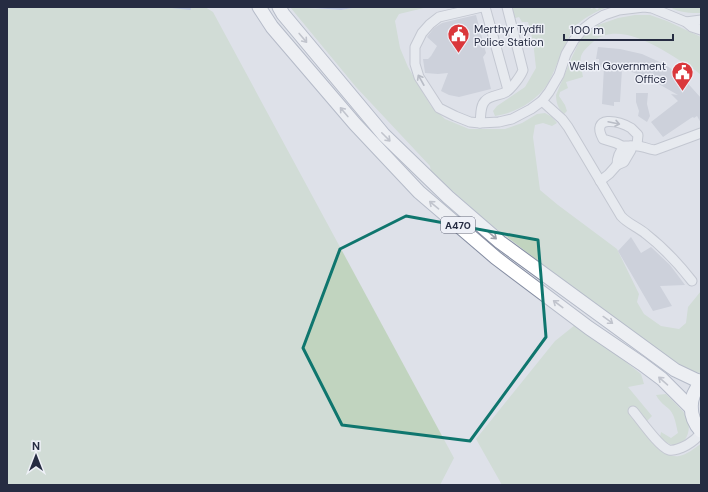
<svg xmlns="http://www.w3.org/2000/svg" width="708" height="492" font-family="'DM Sans',sans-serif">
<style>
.green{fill:#c1d4bf}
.water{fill:#96a9cd}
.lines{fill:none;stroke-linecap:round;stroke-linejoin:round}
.stream{stroke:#96a9cd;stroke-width:2}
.building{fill:#b8bcca}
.minor-casing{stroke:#a3a7b4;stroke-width:11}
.highway-casing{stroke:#848ca1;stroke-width:15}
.minor{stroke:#f1f3f7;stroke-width:9}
.highway{stroke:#fff;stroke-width:13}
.oneway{stroke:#9da0aa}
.oneway2{stroke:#8c909c}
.marked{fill:none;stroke:#0f766e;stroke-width:3;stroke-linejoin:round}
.labels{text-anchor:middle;stroke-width:3;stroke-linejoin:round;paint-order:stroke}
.shield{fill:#eef0f7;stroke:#626778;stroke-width:1}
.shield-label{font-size:10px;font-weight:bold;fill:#262c42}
.poi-label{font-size:11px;fill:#262c42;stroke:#eef0f7;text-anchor:start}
</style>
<rect width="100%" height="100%" fill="#dee1e9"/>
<!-- green -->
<g class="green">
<polygon points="7,7 205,7 213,12 454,458 440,485 7,485"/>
<path d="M290,7L341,10L358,7H428L399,14L395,21L400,48L408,67L431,106L445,119L469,129H505L522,123L537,114L545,113L552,117L557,123L552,126L543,123L535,125L533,137L540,190L558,205L617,249L639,294L637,302L644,314L661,326L679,329L686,323L688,307L701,291V373C690,372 682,367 673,361L584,296L490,224L431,172L430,166L356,87Z"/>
<path d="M509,7H589L592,9L594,7L597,10L600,7H608C599,10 581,19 575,27C569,34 566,44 562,52C558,61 552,77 547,85C535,102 515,113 495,116L493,111L497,106L525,87L536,68L533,41L528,22H522L519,17L512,19Z"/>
<path d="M670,7H701V13C691,13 679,13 670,7Z"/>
<path d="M635,15H650L667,21L701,37V75L695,70C670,55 621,17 593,42C577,56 580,57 583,77L566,82L568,88L560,92L559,96L565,105L567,111L564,114C558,109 556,102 556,95L572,57L581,38L598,25L618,18Z"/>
<path d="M575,325L601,342L641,374L644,384L628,387L652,416L642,426C650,436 663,459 679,456C687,455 694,448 701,444V485H502L476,439L555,341Z"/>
<path d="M666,394C671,399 684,411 687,417C692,428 687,447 673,445C667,444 664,440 660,437L661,432L671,438L678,433C676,425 675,416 670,410C664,404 661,404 656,395Z"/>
</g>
<!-- water -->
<polygon class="water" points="302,7 358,7 341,10"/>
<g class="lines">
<!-- stream -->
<g class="stream">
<polyline points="108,7 109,7"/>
<polyline points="172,7 190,9"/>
</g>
</g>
<!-- building -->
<g class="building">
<polygon points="476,15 486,53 483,57 491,89 459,97 449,95 441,91 448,73 438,74 425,73 423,59 428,59 431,56 437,46 427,37 434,28 442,23"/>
<polygon points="598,47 620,49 642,54 664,64 673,70 683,78 701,98 701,123 697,116 694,118 693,117 691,118 663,137 651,122 678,101 671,94 678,95 657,83 651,79 651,80 641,75 622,69 620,102 614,102 614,106 602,104 604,67 599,67 599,59 596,59"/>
<polygon points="636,93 648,93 647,104 650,116 647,122 638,116 639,111 636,102"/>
<polygon points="631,237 641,253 651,247 670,265 685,285 660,286 672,306 653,311 618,251"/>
</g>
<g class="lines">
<defs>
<g id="minor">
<polyline points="482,7 439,17 430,24 422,33 415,47 415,64 419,77 439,108 455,116 470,122 480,123 499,122 512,119 531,109 542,101 549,92 559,75 566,54 574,40 583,29 592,22 604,15 619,10 644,7 652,8 686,22 692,27 701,30"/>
<polyline points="485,7 508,90"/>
<polyline points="686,22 701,20"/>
<path d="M542,101L562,119L568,127L621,216C628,224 638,227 646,234C664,248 678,263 692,281"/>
<path d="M480,123C481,116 480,106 485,101C490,95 499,96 506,92C511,89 521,76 523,70L507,7"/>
<path d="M625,146H630L631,150L624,162L617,165C617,157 619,152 625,146Z"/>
<path d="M631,146C641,144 645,149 655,150L701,133"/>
<path d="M624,147L616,143L603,139C590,115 619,120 631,128C633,130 636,133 638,135L637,145"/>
<polyline points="600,181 609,174 617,165"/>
<path d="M633,411C640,419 659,447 669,450C675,451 681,448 687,445C692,442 697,438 701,433"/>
</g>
<g id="highway">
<polyline points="259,7 272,27 355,124 419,192 496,258 589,328 642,364 662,379 691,408"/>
<polyline points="279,7 283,14 384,135 448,197 500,242 675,370 696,380 701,381"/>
<path d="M701,383C688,397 688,417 701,431"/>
</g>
</defs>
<!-- minor casing -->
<use href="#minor" class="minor-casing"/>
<!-- highway casing -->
<use href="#highway" class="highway-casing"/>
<!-- minor -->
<use href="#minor" class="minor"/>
<!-- highway -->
<use href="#highway" class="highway"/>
</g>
<!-- one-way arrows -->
<defs><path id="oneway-shaft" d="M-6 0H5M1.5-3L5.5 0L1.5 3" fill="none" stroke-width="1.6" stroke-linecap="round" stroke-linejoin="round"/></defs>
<g class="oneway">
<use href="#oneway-shaft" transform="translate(303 38) rotate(50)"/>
<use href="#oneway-shaft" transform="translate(344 112) rotate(-130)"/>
<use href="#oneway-shaft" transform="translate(386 137) rotate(45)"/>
<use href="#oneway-shaft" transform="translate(434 205) rotate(-140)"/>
<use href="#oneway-shaft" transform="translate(492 235) rotate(41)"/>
<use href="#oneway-shaft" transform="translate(558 304) rotate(-143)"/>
<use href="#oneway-shaft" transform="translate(608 320) rotate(36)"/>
<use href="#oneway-shaft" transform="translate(663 381) rotate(-139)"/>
</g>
<g class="oneway2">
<use href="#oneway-shaft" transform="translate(421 80) rotate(-119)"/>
<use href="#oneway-shaft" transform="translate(614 123) rotate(12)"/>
</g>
<!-- marked area -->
<path d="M0 0H708V492H0ZM406,216L538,240L546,337L470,441L342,425L303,348L340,249Z" fill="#dee1e9" fill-opacity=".55" fill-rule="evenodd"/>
<path class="marked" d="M406,216L538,240L546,337L470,441L342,425L303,348L340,249Z"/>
<!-- icons -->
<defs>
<symbol id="civic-pin" viewBox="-11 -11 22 30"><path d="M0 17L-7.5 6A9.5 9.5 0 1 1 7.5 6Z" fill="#da373b" stroke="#eef0f7"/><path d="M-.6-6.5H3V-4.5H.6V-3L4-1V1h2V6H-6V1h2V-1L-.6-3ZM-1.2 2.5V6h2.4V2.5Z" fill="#fff"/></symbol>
</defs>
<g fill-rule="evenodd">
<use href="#civic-pin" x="446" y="22" width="25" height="34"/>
<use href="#civic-pin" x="670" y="60" width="25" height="34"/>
</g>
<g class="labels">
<!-- shield labels -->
<rect class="shield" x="441" y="217" width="34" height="16" rx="3"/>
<g class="shield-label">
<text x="458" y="229">A470</text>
</g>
<!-- poi labels -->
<g class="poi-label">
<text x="474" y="33">Merthyr Tydfil<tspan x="474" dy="13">Police Station</tspan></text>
<text x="666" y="70" text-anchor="end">Welsh Government<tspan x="666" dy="13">Office</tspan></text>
</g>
</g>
<!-- border -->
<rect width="708" height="492" fill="none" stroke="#262c42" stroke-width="16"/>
<!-- north arrow -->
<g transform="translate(36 456)" stroke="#eef0f7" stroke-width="3" paint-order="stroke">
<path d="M0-3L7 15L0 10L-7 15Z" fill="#262c42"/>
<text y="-6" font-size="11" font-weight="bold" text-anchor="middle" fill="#262c42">N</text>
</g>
<!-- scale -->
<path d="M564 34v6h109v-6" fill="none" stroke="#262c42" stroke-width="2"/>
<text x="570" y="34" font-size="12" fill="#262c42" stroke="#eef0f7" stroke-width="3" paint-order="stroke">100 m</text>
</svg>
